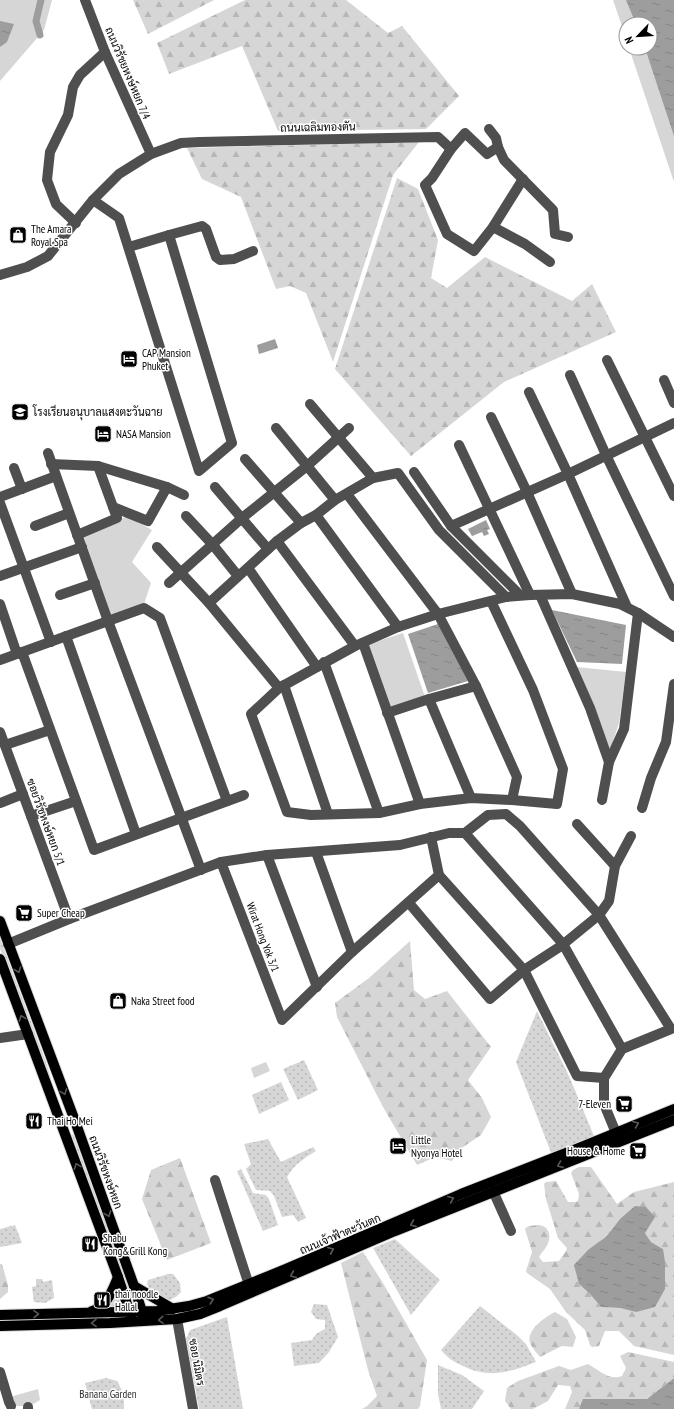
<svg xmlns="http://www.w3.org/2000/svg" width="674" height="1409" font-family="'PT Sans Narrow',Sarabun,sans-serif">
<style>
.grass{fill:url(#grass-dots)}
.forest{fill:url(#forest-firs);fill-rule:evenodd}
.park{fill:#d6d6d6}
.water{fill:url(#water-ripples)}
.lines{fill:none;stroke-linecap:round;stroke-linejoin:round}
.canal{stroke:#9d9d9d;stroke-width:7}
.major-casing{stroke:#dbdbdb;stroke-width:12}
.minor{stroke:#4f4f4f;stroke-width:10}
.major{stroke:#000;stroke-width:10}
.oneway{stroke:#595959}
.labels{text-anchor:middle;stroke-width:3;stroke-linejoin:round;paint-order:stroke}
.street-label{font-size:11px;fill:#000;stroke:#fff}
.poi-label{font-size:11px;fill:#000;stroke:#fff;text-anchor:start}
.park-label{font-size:11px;fill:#2d2d2d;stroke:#fff}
</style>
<defs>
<pattern id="grass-dots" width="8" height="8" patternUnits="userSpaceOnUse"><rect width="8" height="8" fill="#d6d6d6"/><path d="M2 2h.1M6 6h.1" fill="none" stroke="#b6b6b6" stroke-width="1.8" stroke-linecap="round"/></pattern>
<pattern id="forest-firs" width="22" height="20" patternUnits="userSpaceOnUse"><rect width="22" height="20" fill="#d6d6d6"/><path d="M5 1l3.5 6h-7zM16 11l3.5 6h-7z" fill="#b6b6b6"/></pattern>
<pattern id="water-ripples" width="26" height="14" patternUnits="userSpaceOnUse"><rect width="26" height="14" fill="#9d9d9d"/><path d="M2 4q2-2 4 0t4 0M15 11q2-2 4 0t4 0" fill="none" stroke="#858585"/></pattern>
</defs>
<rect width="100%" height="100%" fill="#fff"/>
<!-- grass -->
<g class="grass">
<polygon points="0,938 47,1065 60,1112 0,949"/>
<polygon points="537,1011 569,1076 594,1136 552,1155 516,1062"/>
<polygon points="304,1060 318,1090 298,1100 283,1069"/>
<polygon points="281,1082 289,1100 259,1114 252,1095"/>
<polygon points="73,1134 127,1281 131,1297 129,1297 86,1179 79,1155 72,1135"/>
<path d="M268,1139L281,1162L313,1147L316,1151C304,1158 294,1165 287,1177L306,1218L298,1222L293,1215L282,1217L274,1196L270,1191L256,1190L246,1169L251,1164L244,1144Z"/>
<polygon points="241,1169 253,1193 266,1195 269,1199 278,1225 263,1231 237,1171"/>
<polygon points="15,1225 22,1243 0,1247 0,1229"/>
<polygon points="395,1239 440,1280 411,1315 373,1248"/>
<polygon points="168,1274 173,1274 180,1283 181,1292 176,1297 163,1303 151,1292 147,1284 148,1280"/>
<polygon points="36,1279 42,1279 43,1282 52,1280 54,1298 45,1303 34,1302 32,1287 36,1286"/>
<polygon points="117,1287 125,1306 106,1307"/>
<polygon points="314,1304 327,1305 338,1337 329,1352 319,1363 294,1366 291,1343 312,1340 316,1334 325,1329 325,1320 316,1319 311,1312"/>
<path d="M480,1306L518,1336L526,1344L536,1362C508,1373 488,1379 461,1365C452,1361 447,1357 441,1350Z"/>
<polygon points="227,1317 243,1409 199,1409 186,1339 190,1330"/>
<polygon points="438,1365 462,1375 484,1391 472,1409 441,1409 438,1394"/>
<path d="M106,1378L117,1381C123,1390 124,1398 124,1409H92L85,1383Z"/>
</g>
<!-- forest -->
<g class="forest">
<polygon points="133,0 214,0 148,34"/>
<polygon points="245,0 346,0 388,33 402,26 459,96 426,129 278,131 242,46 169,74 157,43"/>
<polygon points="419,142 393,175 333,362 306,293 290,286 276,289 241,197 202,179 187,148"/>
<polygon points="397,178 418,189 438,240 431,278 447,288 485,257 572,301 592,284 616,332 504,382 411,456 335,369"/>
<polygon points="410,941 414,990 425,999 447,991 491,1047 468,1080 482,1098 491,1117 481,1135 460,1149 452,1161 435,1157 417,1165 383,1107 337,1017 335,1003 369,978"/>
<polygon points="180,1158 211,1243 167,1260 142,1199 151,1170"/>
<path d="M579,1167H591L617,1204L634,1192L674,1182V1355L634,1346L619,1331H605L599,1346L592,1347L590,1345L585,1330L566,1312L550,1289L527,1273L526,1271L532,1252L525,1229C528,1225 532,1226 537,1225C547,1224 552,1234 548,1243C547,1247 542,1252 539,1257L543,1262L559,1261L566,1251L567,1248L558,1238L546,1199L544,1184L546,1182L556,1181L568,1202H575L578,1201L579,1194L571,1173L573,1170ZM645,1233L651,1242L663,1249L636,1312L620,1308L601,1307L590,1294L579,1284L589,1249L607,1236Z"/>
<polygon points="363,1252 383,1283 427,1360 420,1406 418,1409 362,1409 367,1406 377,1396 368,1370 341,1263"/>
<polygon points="0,1264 2,1264 8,1285 8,1292 0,1299"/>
<path d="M555,1312L567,1319L576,1337L573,1347L562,1346L540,1357C537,1353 532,1348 530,1343C526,1330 545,1317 555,1312Z"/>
<path d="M628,1352L674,1362V1378L647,1399H584L579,1409H565L572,1392L570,1386L558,1385L548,1401L533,1409H511L505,1401L507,1388L518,1381L559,1366L571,1370L588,1364C599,1370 609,1381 622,1376L626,1368L620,1356Z"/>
</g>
<!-- park -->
<g class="park">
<polygon points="0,0 52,0 44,30 0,81"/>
<polygon points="613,0 674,0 674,182 629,48 650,48 650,24 626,24 626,38"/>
<polygon points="128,516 152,530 132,562 151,583 143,607 109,619 80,536"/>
<polygon points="403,633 425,697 388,709 366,645"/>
<polygon points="577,667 626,672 619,723 610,750"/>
<polygon points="266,1062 270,1071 254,1078 251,1068"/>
<polygon points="38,1389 40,1400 30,1406 15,1406 10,1397"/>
</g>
<!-- water -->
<g class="water">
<polygon points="626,0 674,0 674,136 645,48 650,48 650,24 636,24"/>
<polygon points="0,21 14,24 7,42 0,47"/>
<polygon points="275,339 278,348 259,354 257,345"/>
<polygon points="486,520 490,529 487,530 489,534 484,536 482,532 472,536 468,529"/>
<polygon points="552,610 626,625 622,664 577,662"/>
<polygon points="438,624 468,681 428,693 408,634"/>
<polygon points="635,1206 646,1207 655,1217 645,1233 651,1242 663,1249 665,1262 665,1289 655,1307 636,1312 620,1308 601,1307 590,1294 579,1284 574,1265 589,1249 607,1236 620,1219"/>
<polygon points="674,1378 674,1409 579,1409 583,1399 647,1399"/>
</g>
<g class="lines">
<!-- canal -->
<polyline class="canal" points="40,35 36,21 41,0"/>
<defs>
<g id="major">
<polyline points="0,921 75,1121 134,1286 143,1315"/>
<polyline points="0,959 118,1277 131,1316"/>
<polyline points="134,1286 173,1309"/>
<path d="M92,1311C107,1307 113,1289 118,1277"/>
<polyline points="0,1315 157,1311 189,1306 207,1301 286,1269 461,1194 584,1146 674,1109"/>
<polyline points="0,1326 110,1323 177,1319 200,1314 220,1306 395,1231 674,1120"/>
</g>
</defs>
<!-- major casing -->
<use href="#major" class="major-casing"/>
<!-- minor -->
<g class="minor">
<polyline points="85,0 105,52 151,154"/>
<polyline points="489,129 496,138 498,147 504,160 553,210 555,234 568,237"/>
<polyline points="498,147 487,154 465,133 451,149 432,178 425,185 447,234 474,251 493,227 523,179"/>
<polyline points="93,200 119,218 199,471 232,443 169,235 129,247"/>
<polyline points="76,223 56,204 47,180 50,152 68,115 73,87 80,75 105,52"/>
<polyline points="493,227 525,244 550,262"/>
<polyline points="169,235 202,226 206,229 216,257 220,260 234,259 253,251"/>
<polyline points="0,275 27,267 48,256 93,200 119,174 151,154 181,143 200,142 438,137 451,149"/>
<polyline points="607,360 674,496"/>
<polyline points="570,375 606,455 674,596"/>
<polyline points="664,380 674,403"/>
<polyline points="529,392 568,474 627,607"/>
<polyline points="310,404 373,478"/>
<polyline points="491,417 527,492 572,594"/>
<polyline points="276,428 335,500"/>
<polyline points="459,445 530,595"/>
<polyline points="48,453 108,621 201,870"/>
<polyline points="245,459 301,523"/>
<polyline points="51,464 98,466 167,487 184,495"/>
<polyline points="98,466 113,507"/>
<polyline points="14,468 22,489"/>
<polyline points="414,472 451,526 520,595"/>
<polyline points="215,487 268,549"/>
<polyline points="347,494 438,614 476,686 517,777 512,800"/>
<polyline points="0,497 56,476"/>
<polyline points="0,503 51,642"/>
<polyline points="316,515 398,627"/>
<polyline points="186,516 213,545 238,576"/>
<polyline points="35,526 69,513"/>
<polyline points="451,526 568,474 674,423"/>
<polyline points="77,535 117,518 113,507 148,521 167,487"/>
<polyline points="277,541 355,646"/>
<polyline points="157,547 209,603 279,688"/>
<polyline points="248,568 317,667"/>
<polyline points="0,576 82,547"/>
<polyline points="169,583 242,518 307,466 349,428"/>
<polyline points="60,595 95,583"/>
<polyline points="540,595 590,708 609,762"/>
<polyline points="491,601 533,690 563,769 557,804 512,800 471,798 420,804 379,813 311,815 287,812 251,714 279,688 355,646 398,627 438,614 506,597 530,595 572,594 620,604 638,613 674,637"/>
<polyline points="209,603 277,541 301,523 316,515 335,500 373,478 398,473 439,530 506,597"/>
<polyline points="0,604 17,654"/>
<polyline points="66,636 136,834"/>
<polyline points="363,643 420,804"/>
<polyline points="22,652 94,850 244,795"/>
<polyline points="0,660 144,608 160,618 227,801"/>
<polyline points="324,662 379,813"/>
<polyline points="284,685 328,814"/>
<polyline points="429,699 471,798"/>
<polyline points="387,713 429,699 476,686"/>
<polyline points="0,732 69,919"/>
<polyline points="5,745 50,730"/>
<polyline points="602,800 609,762 624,729 638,613"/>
<polyline points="0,803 23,794"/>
<polyline points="642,808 651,778 666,742 674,684"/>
<polyline points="31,816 76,801"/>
<polyline points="577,824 615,866"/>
<polyline points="465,833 563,944 622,1049"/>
<polyline points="431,837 439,875 524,970 577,1076 604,1078"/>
<polyline points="316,852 352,952"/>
<polyline points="267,855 317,987"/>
<polyline points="221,862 282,1020 352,952 439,875"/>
<polyline points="409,903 490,999 524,970 561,946 599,915 609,901 615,866 631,836"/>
<polyline points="8,944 69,919 221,862 267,855 400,845 449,833 465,833 488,815 506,814 520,826 599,915 671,1029 622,1049 604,1078 604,1104 616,1133"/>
<polyline points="0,1038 28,1034"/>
<polyline points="215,1180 249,1285"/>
<polyline points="493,1191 511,1231"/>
<polyline points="177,1319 193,1409"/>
<polyline points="0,1372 9,1402 11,1406"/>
<polyline points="28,1407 28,1409"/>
</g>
<!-- major -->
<use href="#major" class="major"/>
</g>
<!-- one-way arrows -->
<defs><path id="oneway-chevron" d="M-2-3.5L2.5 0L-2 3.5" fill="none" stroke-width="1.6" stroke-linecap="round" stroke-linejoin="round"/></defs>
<g class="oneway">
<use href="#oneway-chevron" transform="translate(18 970) rotate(69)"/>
<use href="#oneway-chevron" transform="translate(22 1018) rotate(-110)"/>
<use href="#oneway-chevron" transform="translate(64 1092) rotate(69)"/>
<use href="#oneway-chevron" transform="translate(636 1124) rotate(-22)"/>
<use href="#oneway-chevron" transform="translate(560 1165) rotate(159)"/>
<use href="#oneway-chevron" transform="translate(77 1166) rotate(-111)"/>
<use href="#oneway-chevron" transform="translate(451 1199) rotate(-23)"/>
<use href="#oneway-chevron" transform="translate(108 1214) rotate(70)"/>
<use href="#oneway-chevron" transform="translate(413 1224) rotate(158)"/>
<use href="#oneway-chevron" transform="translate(331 1250) rotate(-23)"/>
<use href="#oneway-chevron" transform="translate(293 1275) rotate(157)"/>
<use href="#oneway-chevron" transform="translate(211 1300) rotate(-19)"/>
<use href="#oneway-chevron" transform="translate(36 1314) rotate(-2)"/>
<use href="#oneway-chevron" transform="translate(161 1320) rotate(176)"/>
<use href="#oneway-chevron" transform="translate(94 1323) rotate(179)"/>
</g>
<!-- icons -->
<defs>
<symbol id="shop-square" viewBox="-11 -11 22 22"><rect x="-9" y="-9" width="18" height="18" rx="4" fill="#000" stroke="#fff"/><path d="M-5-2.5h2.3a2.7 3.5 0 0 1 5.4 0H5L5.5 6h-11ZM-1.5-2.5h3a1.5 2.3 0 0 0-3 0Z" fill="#fff"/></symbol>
<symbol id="hotel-square" viewBox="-11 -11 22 22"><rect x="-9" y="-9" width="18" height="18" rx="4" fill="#000" stroke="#fff"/><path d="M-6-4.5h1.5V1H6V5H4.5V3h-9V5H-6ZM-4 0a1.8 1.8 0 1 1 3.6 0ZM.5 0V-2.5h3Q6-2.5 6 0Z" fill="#fff"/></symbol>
<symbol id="school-square" viewBox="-11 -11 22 22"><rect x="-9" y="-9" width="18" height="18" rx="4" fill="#000" stroke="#fff"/><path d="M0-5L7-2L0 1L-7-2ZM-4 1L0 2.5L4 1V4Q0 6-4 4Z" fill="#fff"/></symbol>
<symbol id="supermarket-square" viewBox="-11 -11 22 22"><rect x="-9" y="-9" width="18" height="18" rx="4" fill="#000" stroke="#fff"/><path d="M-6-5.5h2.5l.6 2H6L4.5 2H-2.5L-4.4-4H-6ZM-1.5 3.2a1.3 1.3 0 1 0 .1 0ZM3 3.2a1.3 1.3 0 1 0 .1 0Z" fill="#fff"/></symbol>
<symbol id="restaurant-square" viewBox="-11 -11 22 22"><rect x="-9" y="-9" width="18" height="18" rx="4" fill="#000" stroke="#fff"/><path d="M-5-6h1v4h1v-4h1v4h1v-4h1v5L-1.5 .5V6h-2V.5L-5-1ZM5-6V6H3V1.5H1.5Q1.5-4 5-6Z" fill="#fff"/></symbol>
</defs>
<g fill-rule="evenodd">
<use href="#shop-square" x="8" y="225" width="20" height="20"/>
<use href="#hotel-square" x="119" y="349" width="20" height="20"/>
<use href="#school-square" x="10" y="402" width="20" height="20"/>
<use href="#hotel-square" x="93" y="424" width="20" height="20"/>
<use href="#supermarket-square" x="14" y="903" width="20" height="20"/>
<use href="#shop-square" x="108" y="991" width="20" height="20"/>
<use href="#supermarket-square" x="614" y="1094" width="20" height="20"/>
<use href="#restaurant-square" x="24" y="1111" width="20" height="20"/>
<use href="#hotel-square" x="388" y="1136" width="20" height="20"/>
<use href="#supermarket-square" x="628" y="1141" width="20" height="20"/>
<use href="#restaurant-square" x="80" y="1234" width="20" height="20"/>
<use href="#restaurant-square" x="92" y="1290" width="20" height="20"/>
</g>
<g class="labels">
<!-- street labels -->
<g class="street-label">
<text transform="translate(128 73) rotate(67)" y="4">ถนนวิรัชยหงษ์หยก 7/4</text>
<text transform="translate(318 127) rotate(-1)" y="4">ถนนเฉลิมทองตัน</text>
<text transform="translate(46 822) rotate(70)" y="4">ซอยวิรัชหงษ์หยก 5/1</text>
<text transform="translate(263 937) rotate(69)" y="4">Wirat Hong Yok 3/1</text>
<text transform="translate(106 1172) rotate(70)" y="4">ถนนวิรัชหงษ์หยก</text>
<text transform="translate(340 1234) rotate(-23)" y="4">ถนนเจ้าฟ้าตะวันตก</text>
<text transform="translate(197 1362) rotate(80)" y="4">ซอย นิมิตร</text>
</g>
<!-- poi labels -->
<g class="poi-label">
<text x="31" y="233">The Amara<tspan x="31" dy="13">Royal Spa</tspan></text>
<text x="142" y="357">CAP Mansion<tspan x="142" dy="13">Phuket</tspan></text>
<text x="33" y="416">โรงเรียนอนุบาลแสงตะวันฉาย</text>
<text x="116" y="438">NASA Mansion</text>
<text x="37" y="917">Super Cheap</text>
<text x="131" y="1005">Naka Street food</text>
<text x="611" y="1108" text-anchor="end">7-Eleven</text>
<text x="47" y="1125">Thai Ho Mei</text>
<text x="411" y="1144">Little<tspan x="411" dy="13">Nyonya Hotel</tspan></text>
<text x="625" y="1155" text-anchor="end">House &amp; Home</text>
<text x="103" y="1242">Shabu<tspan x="103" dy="13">Kong&amp;Grill Kong</tspan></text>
<text x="115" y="1298">thaï noodle<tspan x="115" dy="13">Hallal</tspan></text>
</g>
<!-- park labels -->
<g class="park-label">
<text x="108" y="1398">Banana Garden</text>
</g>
</g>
<!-- north arrow -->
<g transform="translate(638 36) rotate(245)"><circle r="19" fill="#ffffff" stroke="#999999"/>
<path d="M0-3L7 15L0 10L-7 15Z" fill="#000000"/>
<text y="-6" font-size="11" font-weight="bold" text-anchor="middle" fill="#000000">N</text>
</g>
</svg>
